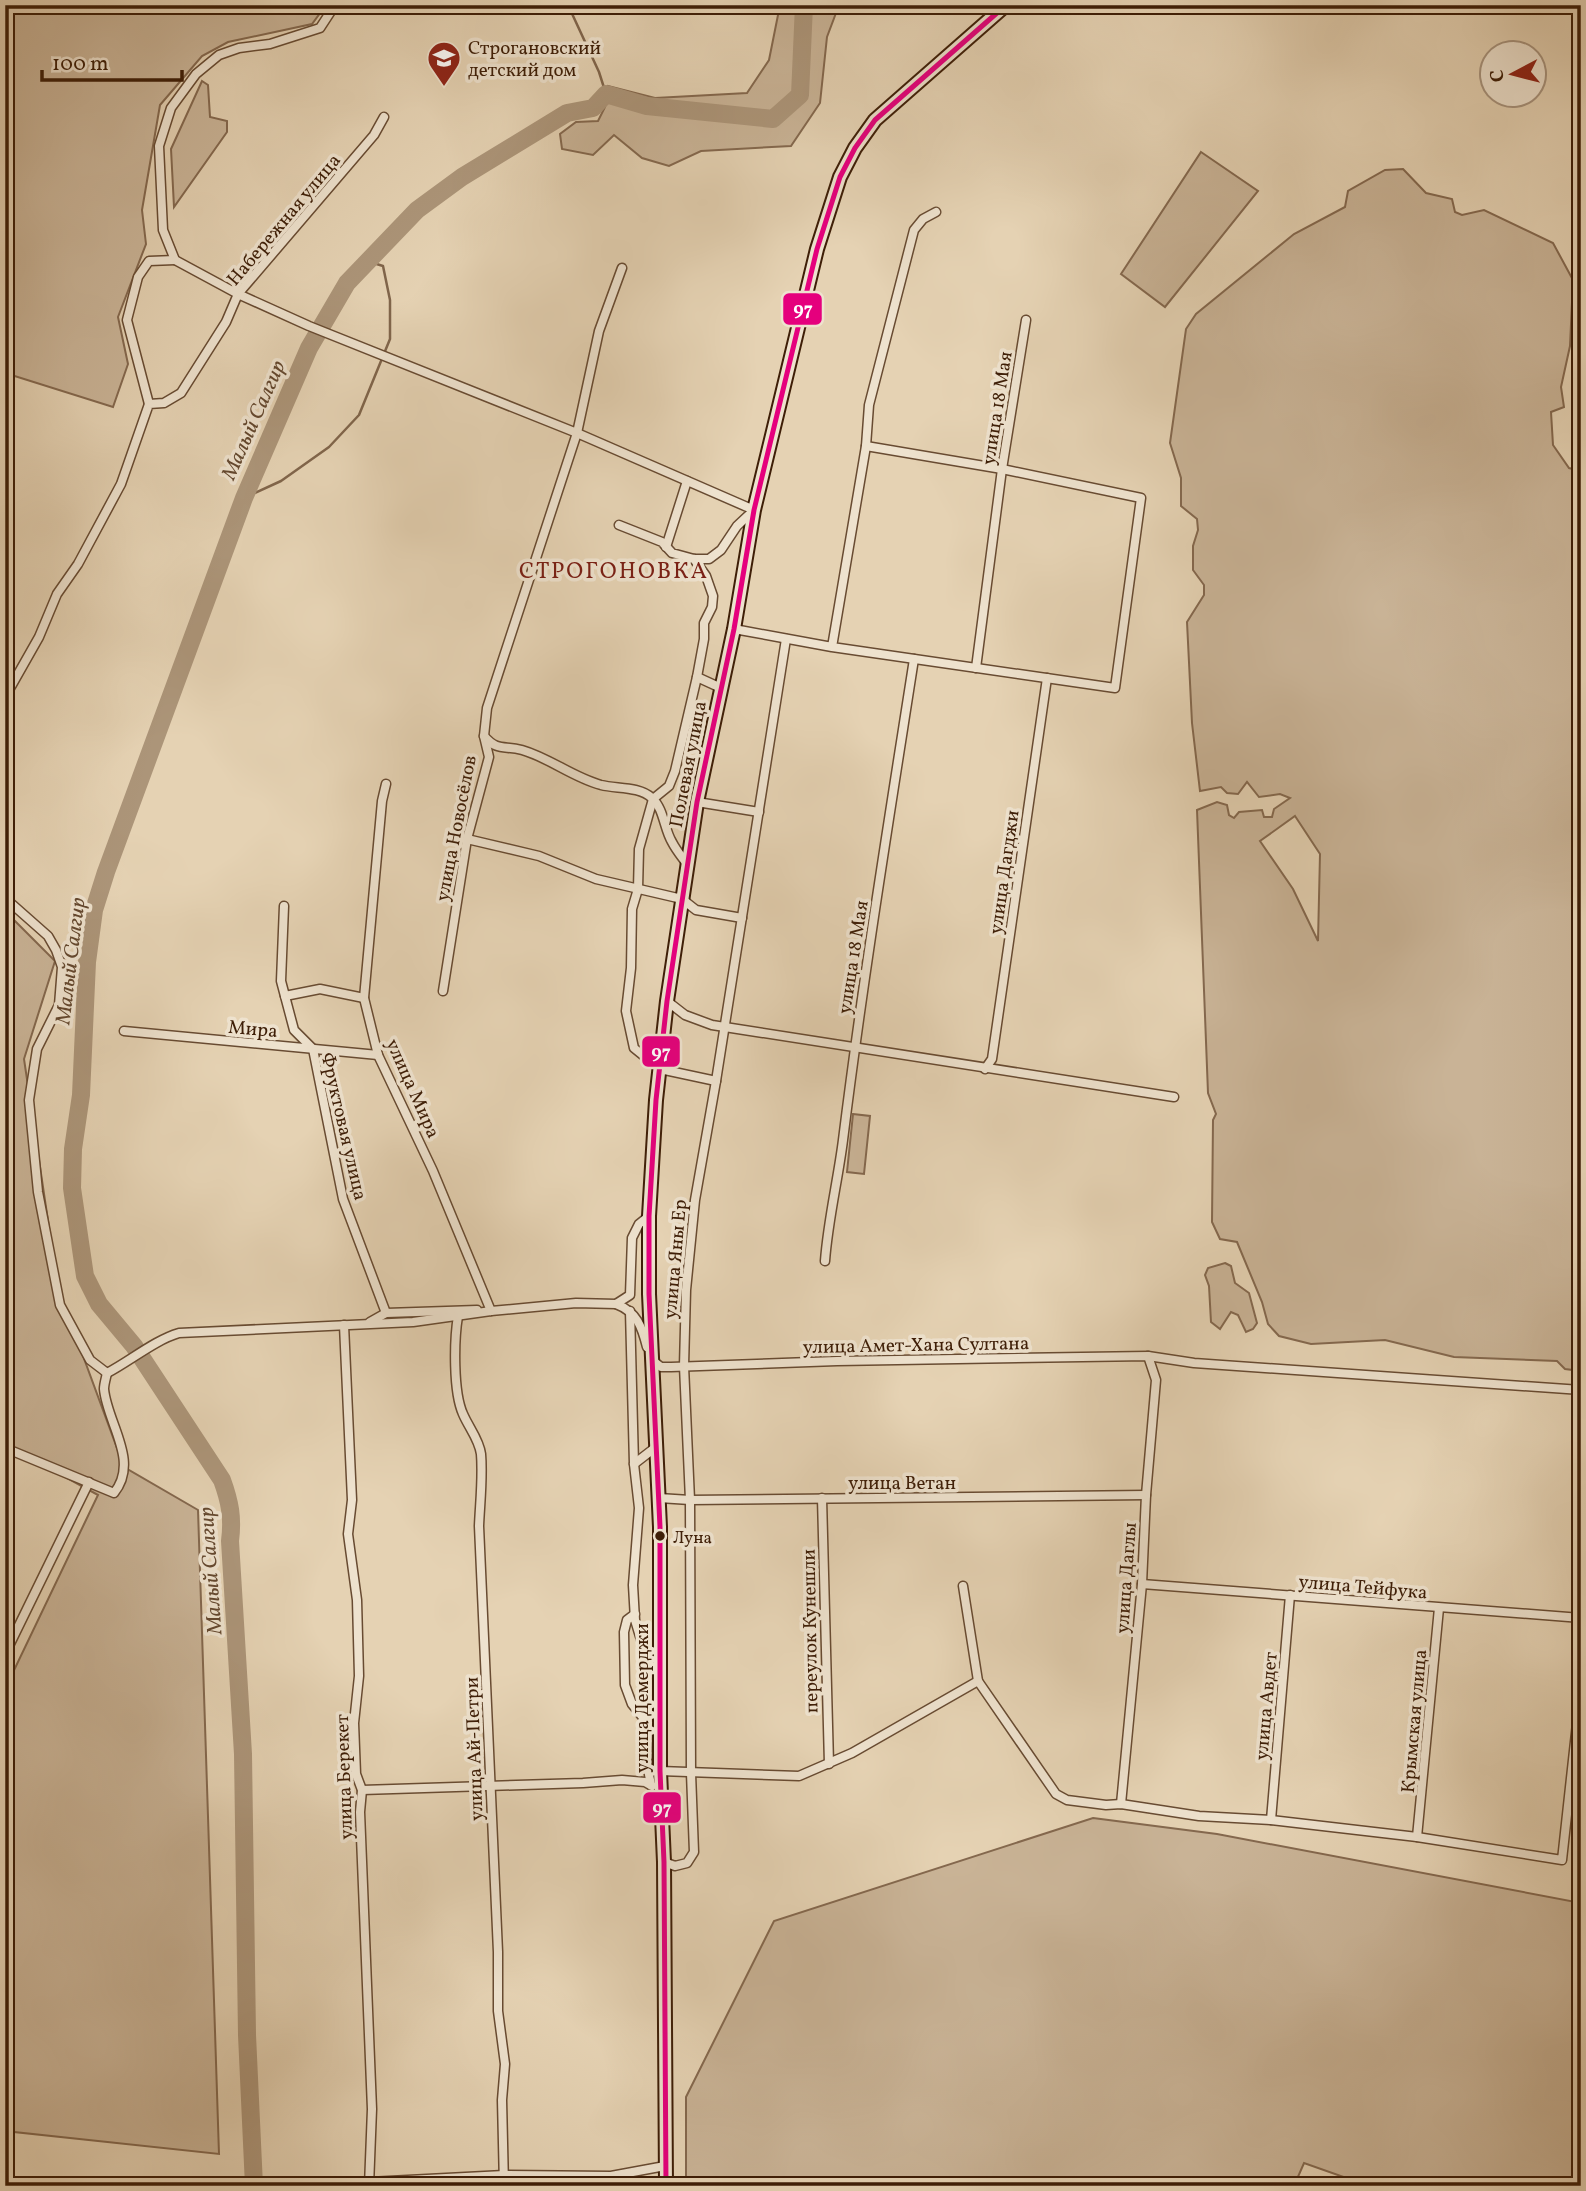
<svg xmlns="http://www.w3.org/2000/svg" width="1586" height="2191" font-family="Vollkorn,serif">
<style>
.green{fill:#c9b396;stroke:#84684e;stroke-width:2;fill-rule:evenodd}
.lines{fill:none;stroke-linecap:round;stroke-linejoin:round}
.stream{stroke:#80654b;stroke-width:2.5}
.river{stroke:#ac9579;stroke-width:18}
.minor-casing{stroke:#684b32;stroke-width:11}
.secondary-casing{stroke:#3e1e07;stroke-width:16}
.minor{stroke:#eee2ce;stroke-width:8}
.secondary{stroke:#eee2ce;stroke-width:12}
.bus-1-casing{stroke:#eee2ce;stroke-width:10}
.bus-1{stroke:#e5007d;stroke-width:5}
.bus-dot{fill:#3e1e07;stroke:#eee2ce;stroke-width:2.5}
.labels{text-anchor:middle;stroke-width:7;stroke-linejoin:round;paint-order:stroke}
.bus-label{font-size:17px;fill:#3e1e07;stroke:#eee2ce;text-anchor:start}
.poi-label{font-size:19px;fill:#3e1e07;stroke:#eee2ce;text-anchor:start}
.street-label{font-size:19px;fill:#3e1e07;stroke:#eee2ce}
.water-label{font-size:21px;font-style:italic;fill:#64482f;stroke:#eee2ce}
.quarter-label{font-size:23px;letter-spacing:2px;fill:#7a1f14;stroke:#eee2ce}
.line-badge{stroke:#eee2ce;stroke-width:2.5}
.badge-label{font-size:19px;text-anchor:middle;font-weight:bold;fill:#fff}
</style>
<rect width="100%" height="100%" fill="#e5d2b3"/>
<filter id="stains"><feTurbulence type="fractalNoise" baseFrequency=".00286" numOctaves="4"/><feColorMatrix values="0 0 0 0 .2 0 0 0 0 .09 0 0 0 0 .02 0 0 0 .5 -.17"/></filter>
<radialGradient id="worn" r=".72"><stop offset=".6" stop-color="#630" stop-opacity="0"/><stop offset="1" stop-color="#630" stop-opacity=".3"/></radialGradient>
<!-- green -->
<g class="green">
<polygon points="5,5 326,5 312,24 228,42 202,56 160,105 142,210 146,244 118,317 128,364 113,407 5,373"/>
<polygon points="780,5 839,5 827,37 820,103 791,146 701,151 669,166 642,158 614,135 593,155 562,149 560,134 576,122 598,121 605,107 608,86 655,98 747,93 769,60"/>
<polygon points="202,81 208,85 210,117 227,121 227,132 174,207 171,149"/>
<polygon points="1201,152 1258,191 1165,307 1121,274"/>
<path d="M1403,169L1426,193L1452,199L1455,212L1462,215L1484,210L1553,243L1573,280L1570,346L1561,387L1564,407L1551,412L1553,445L1569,468L1581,471V1371L1565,1369L1557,1361L1454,1357L1385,1340L1311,1344L1279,1336L1268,1324L1262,1302L1237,1242L1220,1239L1212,1222L1213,1120L1216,1114L1208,1093L1197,810L1217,802L1227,805L1229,815L1234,818L1239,812L1262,810L1264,817H1272L1274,809L1290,798L1280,794L1259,797L1247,782L1238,794L1227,793L1221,787L1200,791L1192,723L1187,622L1204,595V585L1193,570V546L1198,530L1197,519L1181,506V478L1170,443L1186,329L1196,314L1294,234L1345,207L1348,191L1385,170ZM1295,816L1320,854L1318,941L1293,889L1260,841Z"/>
<polygon points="5,911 55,961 24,1059 58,1288 124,1467 198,1510 219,2154 5,2131 5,1689 98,1495 5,1444"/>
<polygon points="853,1114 870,1116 864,1174 847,1172"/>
<polygon points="1225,1263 1231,1266 1235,1283 1249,1293 1257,1323 1253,1329 1246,1332 1238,1315 1231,1312 1220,1329 1211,1322 1209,1286 1205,1275 1208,1268"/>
<polygon points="1093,1818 1217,1834 1581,1903 1581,2158 1570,2186 1369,2186 1304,2163 1294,2186 686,2186 686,2097 774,1921"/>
</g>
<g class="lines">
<!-- stream -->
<g class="stream">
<polyline points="568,5 599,72 606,94"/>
<polyline points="244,498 281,481 329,447 359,415 390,339 390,300 383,266 367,261"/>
</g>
<!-- river -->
<path class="river" d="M254,2186L247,2035L243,1754L230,1541C233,1518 230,1502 222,1480L134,1346L99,1304L85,1276L72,1188L73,1149L81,1095L87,962L94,910L106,872L244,498L309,348L347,283L417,210L462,177L567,113L593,108L606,94L647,106L773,119L800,95L804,5"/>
<defs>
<g id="minor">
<polyline points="335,5 320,28 270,44 239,48 219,55 196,74 171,108 159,146 163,230 175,260 238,294 309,326 577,433 754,510 737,526 721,550 709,559 694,559 672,553 662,542 619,525"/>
<polyline points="149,404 127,320 138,277 149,261 175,260"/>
<polyline points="866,446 869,405 914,230 923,219 936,212"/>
<polyline points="666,547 687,481"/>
<polyline points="694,559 706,576 713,596 712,607 704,623 704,639 697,677 675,771 669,786 653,799 639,849 638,889 632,909 631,968 626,1011 634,1048 660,1069 716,1081"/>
<polyline points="734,629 832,647 1115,688 1141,498 1002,469 866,446 832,647"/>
<polyline points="976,668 1002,469 1026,320"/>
<polyline points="697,677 721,688"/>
<polyline points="5,697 39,637 57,594 78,564 121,484 149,404 164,403 181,393 226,322 238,294 374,135 384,117"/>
<path d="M484,736C498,752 504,745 522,750C550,758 572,777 601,785C617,789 639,786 652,798C664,809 664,829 672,842C676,850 682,857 687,864"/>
<polyline points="386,784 382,801 364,998 378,1055 433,1171 491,1311"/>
<polyline points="697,802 759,812"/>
<polyline points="467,839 539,856 596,879 682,899 696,910 742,918"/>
<polyline points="5,898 48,936 56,950 62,967 59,1005 37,1049 29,1100 38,1192 60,1305 90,1360 107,1373"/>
<polyline points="284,906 281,981 294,1030 313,1049 343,1199 386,1313"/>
<polyline points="443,991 467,839 489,757 484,736 487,708 577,433 599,331 622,268"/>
<polyline points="285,996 320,989 364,998"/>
<polyline points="667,1001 685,1015 712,1025 1174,1097"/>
<polyline points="124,1031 378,1055"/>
<polyline points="985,1069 992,1059 1047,678"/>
<path d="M825,1261C828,1220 838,1180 843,1140C863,979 889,819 914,659"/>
<path d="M616,1304C637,1312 642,1327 647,1347"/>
<polyline points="630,1311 634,1464 639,1508 633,1585 635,1620 642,1643 647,1764 651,1785"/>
<path d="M458,1316C454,1340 453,1392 463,1414C469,1428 479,1439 481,1454C483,1477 480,1503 479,1526L498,1952V2011L505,2064L502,2100L504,2186"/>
<polyline points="370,1322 386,1313 477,1310"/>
<polyline points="344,1325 352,1500 348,1534 357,1600 359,1676 354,1723 356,1774 362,1790 360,1812 372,2109 369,2186"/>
<polyline points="651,1359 661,1367 671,1367 837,1361 1148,1356 1194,1363 1581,1390"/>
<path d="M107,1373C130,1361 155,1340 179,1333L413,1322L491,1311L576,1303L616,1304L630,1295L632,1238L639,1224L649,1216"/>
<path d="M5,1448L114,1493C140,1461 107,1423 104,1389C104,1384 106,1378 107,1373"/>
<polyline points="634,1464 656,1447"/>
<polyline points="659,1498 690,1500 1146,1495"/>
<polyline points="822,1498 829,1764"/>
<polyline points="1142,1584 1581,1618"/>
<polyline points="963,1586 978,1681 1056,1794 1067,1800 1106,1805 1121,1804 1199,1816 1271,1820 1417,1837 1562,1860 1581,1687"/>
<polyline points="635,1614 627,1620 624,1632 625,1685 632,1704 645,1720"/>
<polyline points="5,1654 89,1482"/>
<polyline points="660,1771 799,1776 852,1753 978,1681"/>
<polyline points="362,1790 583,1783 622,1780 645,1782 652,1786"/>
<polyline points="1121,1804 1142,1584 1146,1495 1156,1380 1148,1356"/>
<polyline points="1271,1820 1290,1595"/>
<polyline points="1417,1837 1439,1608"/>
<polyline points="664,1862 675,1866 687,1863 694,1852 691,1773 690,1500 684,1366 686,1290 695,1200 716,1081 786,639"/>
<polyline points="614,2177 635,2186"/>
<polyline points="369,2182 504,2175 611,2176 665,2166"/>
</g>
<polyline id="secondary" points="666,2186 664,1862 660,1771 660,1527 649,1294 649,1216 656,1100 667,1001 697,802 734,629 754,510 817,249 840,177 855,148 875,120 1006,5"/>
</defs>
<!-- minor casing -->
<use href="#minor" class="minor-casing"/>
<!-- secondary casing -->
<use href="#secondary" class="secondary-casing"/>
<!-- minor -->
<use href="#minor" class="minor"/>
<!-- secondary -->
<use href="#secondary" class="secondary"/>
<defs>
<polyline id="bus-1" points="666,2186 664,1862 660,1771 660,1527 649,1294 649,1216 656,1100 667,1001 697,802 734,629 754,510 817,249 840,177 855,148 875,120 1006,5"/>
</defs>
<!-- bus-1 casing -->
<use href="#bus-1" class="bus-1-casing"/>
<!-- bus-1 -->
<use href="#bus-1" class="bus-1"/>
</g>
<!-- icons -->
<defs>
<symbol id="school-pin" viewBox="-11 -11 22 30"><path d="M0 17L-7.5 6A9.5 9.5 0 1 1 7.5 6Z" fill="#8f2418" stroke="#eee2ce"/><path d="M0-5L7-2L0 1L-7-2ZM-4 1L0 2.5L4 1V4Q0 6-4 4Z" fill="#fff"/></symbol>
</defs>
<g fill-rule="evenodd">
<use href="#school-pin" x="425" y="39" width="38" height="52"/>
</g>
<!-- markers -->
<circle class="bus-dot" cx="660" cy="1536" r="6"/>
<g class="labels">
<!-- bus labels -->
<g class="bus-label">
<text x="673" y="1543">Луна</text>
</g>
<!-- poi labels -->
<g class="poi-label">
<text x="468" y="54">Строгановский<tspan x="468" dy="22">детский дом</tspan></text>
</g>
<!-- street labels -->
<g class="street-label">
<text transform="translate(283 219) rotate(-50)" y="7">Набережная улица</text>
<text transform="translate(996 408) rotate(-81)" y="7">улица 18 Мая</text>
<text transform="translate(687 764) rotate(-79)" y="7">Полевая улица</text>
<text transform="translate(455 828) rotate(-79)" y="7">улица Новосёлов</text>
<text transform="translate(1003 872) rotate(-82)" y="7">улица Дагджи</text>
<text transform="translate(852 957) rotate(-81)" y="7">улица 18 Мая</text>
<text transform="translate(253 1028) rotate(5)" y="7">Мира</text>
<text transform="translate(414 1088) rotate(66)" y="7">улица Мира</text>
<text transform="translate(345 1126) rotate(77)" y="7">Фруктовая улица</text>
<text transform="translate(674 1259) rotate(-85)" y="7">улица Яны Ер</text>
<text transform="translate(916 1344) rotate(-1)" y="7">улица Амет-Хана Султана</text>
<text x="902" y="1489">улица Ветан</text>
<text transform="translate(1125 1578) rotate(-86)" y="7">улица Даглы</text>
<text transform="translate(1363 1586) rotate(5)" y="7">улица Тейфука</text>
<text transform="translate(809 1631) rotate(-91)" y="7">переулок Кунешли</text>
<text transform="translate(641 1698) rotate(-90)" y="7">улица Демерджи</text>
<text transform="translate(1265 1706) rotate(-85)" y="7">улица Авдет</text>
<text transform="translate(1413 1721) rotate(-85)" y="7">Крымская улица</text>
<text transform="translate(473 1749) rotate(-92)" y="7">улица Ай-Петри</text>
<text transform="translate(343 1777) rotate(-92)" y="7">улица Берекет</text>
</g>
<!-- water labels -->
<g class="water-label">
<text transform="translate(253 420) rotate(-66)" y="7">Малый Салгир</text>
<text transform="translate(70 961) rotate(-83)" y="7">Малый Салгир</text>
<text transform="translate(210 1571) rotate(-94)" y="7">Малый Салгир</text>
</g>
<!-- quarter labels -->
<g class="quarter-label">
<text x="614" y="578">СТРОГОНОВКА</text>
</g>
</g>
<g class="line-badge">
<rect x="782" y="292" width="41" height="34" rx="7" fill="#e5007d"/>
<rect x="641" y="1035" width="40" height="33" rx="7" fill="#e5007d"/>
<rect x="642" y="1791" width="40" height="33" rx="7" fill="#e5007d"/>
</g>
<g class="badge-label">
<text x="803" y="315">97</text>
<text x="661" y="1058">97</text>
<text x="662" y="1814">97</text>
</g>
<!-- margin -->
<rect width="1586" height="2191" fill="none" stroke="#e5d2b3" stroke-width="28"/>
<rect x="7" y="7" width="1572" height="2177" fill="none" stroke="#3e1e07" stroke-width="3.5"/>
<rect x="14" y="14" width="1558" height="2163" fill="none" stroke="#3e1e07" stroke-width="2"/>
<!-- north arrow -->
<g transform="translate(1513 74) rotate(263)"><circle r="33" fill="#eee2ce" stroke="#a8947e" stroke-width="2"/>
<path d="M0-5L12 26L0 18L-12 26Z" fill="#8f2418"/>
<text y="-10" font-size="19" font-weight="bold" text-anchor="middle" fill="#3e1e07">С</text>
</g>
<!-- scale -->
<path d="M42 70v10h140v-10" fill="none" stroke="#3e1e07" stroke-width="3.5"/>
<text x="52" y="70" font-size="21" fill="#3e1e07" stroke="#eee2ce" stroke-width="5" paint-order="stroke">100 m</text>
<rect width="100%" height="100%" filter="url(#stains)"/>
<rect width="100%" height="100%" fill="url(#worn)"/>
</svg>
